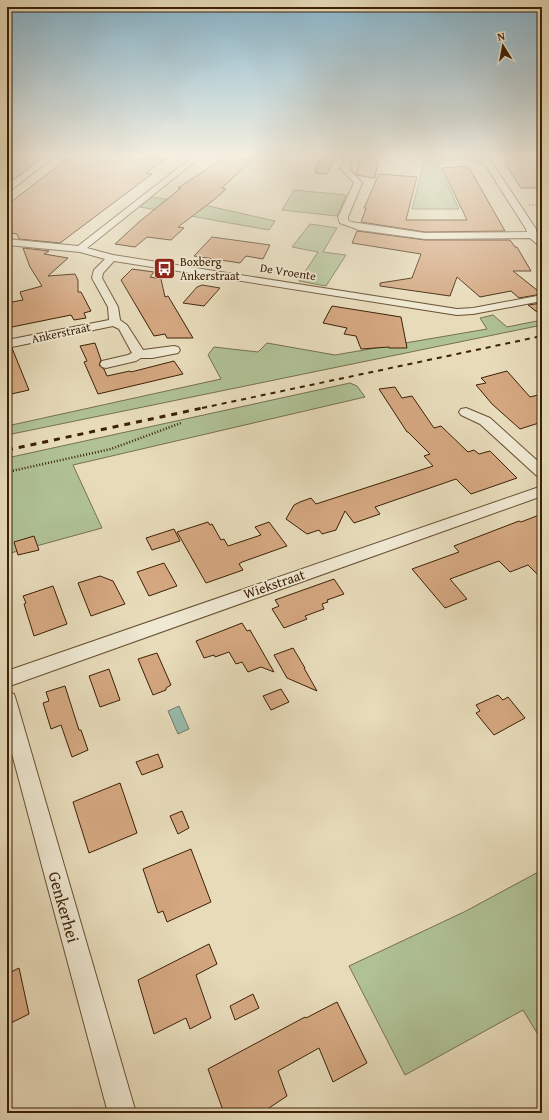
<svg xmlns="http://www.w3.org/2000/svg" width="549" height="1120" font-family="'Gentium Book Plus',serif">
<style>
.green{fill:#afc195;stroke:#76714d}
.water{fill:#97bbac;stroke:#737d69}
.building{fill:#d4a781;stroke:#3c2105}
.lines{fill:none;stroke-linecap:round;stroke-linejoin:round}
.minor-casing{stroke:#675032;stroke-width:2}
.path-far1{stroke:#3c2105;stroke-width:1.5;stroke-dasharray:0.5 1;stroke-linecap:butt}
.path{stroke:#3c2105;stroke-width:2.5;stroke-dasharray:1 2;stroke-linecap:butt}
.minor{fill:#efe8d2;fill-rule:evenodd}
.rail-far1{stroke:#3c2105;stroke-width:2;stroke-dasharray:5 5;stroke-linecap:butt}
.rail{stroke:#3c2105;stroke-width:3;stroke-dasharray:6 6;stroke-linecap:butt}
.labels{text-anchor:middle;stroke-width:3.5;stroke-linejoin:round;paint-order:stroke}
.far-poi-label{font-size:12px;fill:#3c2105;stroke:#efe8d2;text-anchor:start}
.far-street-label{font-size:12px;fill:#3c2105;stroke:#efe8d2}
.street-label{font-size:14px;fill:#3c2105;stroke:#efe8d2}
.near-street-label{font-size:17px;fill:#3c2105;stroke:#efe8d2}
</style>
<rect width="100%" height="100%" fill="#e7dbba"/>
<filter id="stains"><feTurbulence type="fractalNoise" baseFrequency=".005" numOctaves="4"/><feColorMatrix values="0 0 0 0 .2 0 0 0 0 .09 0 0 0 0 .02 0 0 0 .5 -.17"/></filter>
<radialGradient id="worn" r=".72"><stop offset=".6" stop-color="#630" stop-opacity="0"/><stop offset="1" stop-color="#630" stop-opacity=".3"/></radialGradient>
<!-- green -->
<g class="green">
<polygon points="7,155 43,157 7,184"/>
<polygon points="426,155 450,156 475,155 482,165 466,160 436,160 459,209 412,209"/>
<polygon points="294,190 346,195 337,216 282,210"/>
<polygon points="152,197 204,205 275,221 269,230 140,207"/>
<polygon points="310,224 337,228 323,252 346,255 326,286 299,281 318,252 292,247"/>
<polygon points="493,315 507,327 542,320 542,325 7,435 7,426 221,379 208,355 214,347 258,352 267,343 335,355 487,329 480,318"/>
<polygon points="350,383 357,386 365,397 73,465 102,528 7,554 7,458"/>
<polygon points="542,870 542,1041 523,1010 405,1075 349,966 464,912"/>
</g>
<!-- water -->
<polygon class="water" points="179,706 189,729 178,734 168,711"/>
<!-- building -->
<g class="building">
<polygon points="72,155 169,155 146,173 152,174 60,243 19,239 17,234 7,232 7,205"/>
<polygon points="228,155 258,155 222,188 226,189 215,199 178,227 184,228 171,240 147,237 135,247 115,244 139,222 181,188 178,188"/>
<polygon points="321,155 336,155 327,174 315,173"/>
<polygon points="361,155 379,155 375,178 356,175"/>
<polygon points="505,158 534,158 542,173 542,188 521,188 504,162 508,162"/>
<polygon points="468,166 505,231 425,232 361,222 366,208 364,208 365,206 379,174 417,177 406,220 467,220 442,168"/>
<polygon points="357,231 425,240 510,240 515,247 517,247 531,271 513,271 542,294 519,298 511,291 480,297 457,277 450,296 380,286 380,283 412,278 421,254 352,243"/>
<polygon points="212,237 270,245 263,259 246,256 240,263 194,256"/>
<polygon points="23,248 49,251 44,254 68,258 48,276 75,274 78,280 78,292 81,292 91,311 84,313 86,318 74,320 71,315 7,328 7,303 23,300 20,292 42,286 30,267"/>
<polygon points="132,269 154,272 150,277 161,279 165,297 168,296 193,338 167,338 165,334 154,336 121,280"/>
<polygon points="202,285 220,288 204,306 183,303 197,287"/>
<polygon points="542,303 542,316 528,305"/>
<polygon points="332,306 401,317 407,348 389,348 389,347 361,349 356,336 344,334 347,328 323,323"/>
<polygon points="95,343 101,360 99,365 104,369 107,376 130,371 131,372 174,361 183,374 98,394 84,362 87,361 80,346"/>
<polygon points="12,348 29,390 7,395 7,349"/>
<polygon points="507,371 530,397 542,394 542,422 520,429 492,404 476,385 486,383 481,378"/>
<polygon points="395,387 402,398 412,396 434,428 441,426 468,452 474,450 479,454 490,451 517,478 471,494 456,479 375,507 380,514 354,523 345,511 336,530 322,534 319,530 307,534 286,519 294,505 300,502 311,498 316,504 433,466 424,456 430,454 408,432 407,432 379,389"/>
<polygon points="542,514 542,579 528,565 510,572 499,561 450,579 467,599 445,608 412,569 459,552 454,546 519,521 521,522"/>
<polygon points="208,522 210,525 212,524 221,540 224,539 228,546 261,535 255,527 269,522 287,546 242,562 239,564 243,570 206,583 177,532"/>
<polygon points="174,529 180,541 152,550 146,538"/>
<polygon points="34,536 39,550 18,555 14,542"/>
<polygon points="164,563 177,586 149,596 137,572"/>
<polygon points="100,576 113,581 125,604 91,616 78,583"/>
<polygon points="334,579 344,594 327,600 328,602 322,604 324,609 305,616 307,619 284,628 272,609 279,606 275,600"/>
<polygon points="53,586 67,624 34,636 24,604 26,603 23,596"/>
<polygon points="242,623 247,631 250,630 274,672 261,667 248,672 242,662 236,664 229,652 215,657 214,655 204,658 196,641"/>
<polygon points="293,648 305,668 304,668 317,691 287,678 274,655"/>
<polygon points="157,653 171,685 166,688 166,690 153,695 138,659"/>
<polygon points="109,669 120,700 100,707 89,676"/>
<polygon points="65,686 79,730 81,730 88,750 72,757 61,725 51,729 43,703 49,701 46,692"/>
<polygon points="281,689 289,702 271,710 263,696"/>
<polygon points="498,695 503,700 508,697 525,718 494,735 476,713 480,711 476,705"/>
<polygon points="158,754 163,767 142,775 136,762"/>
<polygon points="120,783 137,833 89,853 73,802"/>
<polygon points="182,811 189,828 178,834 170,816"/>
<polygon points="191,849 211,902 167,922 163,911 158,913 143,869"/>
<polygon points="209,944 217,964 196,975 211,1018 190,1029 186,1018 154,1034 138,980"/>
<polygon points="19,968 29,1014 7,1025 7,974"/>
<polygon points="253,994 259,1008 235,1020 230,1006"/>
<polygon points="337,1002 367,1063 333,1082 319,1048 278,1071 287,1096 269,1108 269,1113 224,1113 208,1069 305,1017 306,1018"/>
</g>
<g class="lines">
<defs>
<g id="minor">
<polygon points="48,155 56,155 10,191 7,192 7,185"/>
<polygon points="195,155 203,155 87,248 113,255 457,309 473,308 542,295 542,301 473,314 457,315 114,261 103,273 102,278 118,307 120,320 127,325 143,350 174,346 178,347 180,350 178,353 152,358 141,358 136,361 106,368 102,367 100,364 102,361 128,355 132,353 119,329 113,326 7,348 7,340 109,320 108,307 92,278 94,270 105,259 80,252 7,245 7,239 78,246"/>
<polygon points="345,155 353,155 349,169 362,183 348,217 348,220 351,222 425,233 527,232 526,229 479,155 487,155 536,229 537,234 542,239 542,247 539,246 530,238 425,239 359,230 340,223 338,217 354,183 341,169"/>
<polygon points="466,408 490,418 542,465 542,478 537,476 480,424 461,415 459,412 461,409"/>
<polygon points="542,486 542,496 7,687 7,671"/>
<polygon points="7,692 14,694 16,700 136,1113 108,1113 7,735"/>
</g>
</defs>
<!-- minor casing -->
<use href="#minor" class="minor-casing"/>
<!-- path-far1 -->
<polyline class="path-far1" points="529,205 542,205"/>
<!-- path -->
<polyline class="path" points="7,472 111,449 181,423"/>
<!-- minor -->
<use href="#minor" class="minor"/>
<!-- rail-far1 -->
<polyline class="rail-far1" points="202,408 542,336"/>
<!-- rail -->
<polyline class="rail" points="7,450 207,407"/>
</g>
<!-- sky -->
<linearGradient id="sky" x2="0" y2="1"><stop stop-color="#87b7d0"/><stop offset="0.5" stop-color="#f4efe0"/><stop offset="1" stop-color="#f4efe0" stop-opacity="0"/></linearGradient>
<rect width="549" height="311" fill="url(#sky)"/>
<!-- icons -->
<defs>
<symbol id="bus-square" viewBox="-11 -11 22 22"><rect x="-9" y="-9" width="18" height="18" rx="4" fill="#8f2418" stroke="#efe8d2"/><path d="M-5-6H5V4H4V6H2V4H-2V6H-4V4H-5ZM-3.5-4V0h7V-4ZM-3.5 1.2v1.5H-2V1.2ZM2 1.2v1.5H3.5V1.2Z" fill="#fff"/></symbol>
</defs>
<g fill-rule="evenodd">
<use href="#bus-square" x="152" y="256" width="25" height="25"/>
</g>
<g class="labels">
<!-- far-poi labels -->
<g class="far-poi-label">
<text x="180" y="266">Boxberg<tspan x="180" dy="14">Ankerstraat</tspan></text>
</g>
<!-- far-street labels -->
<g class="far-street-label">
<text transform="translate(288 272) rotate(9)" y="4">De Vroente</text>
<text transform="translate(61 333) rotate(-12)" y="4">Ankerstraat</text>
</g>
<!-- street labels -->
<g class="street-label">
<text transform="translate(274 584) rotate(-19)" y="5">Wiekstraat</text>
</g>
<!-- near-street labels -->
<g class="near-street-label">
<text transform="translate(64 907) rotate(74)" y="6">Genkerhei</text>
</g>
</g>
<!-- margin -->
<rect width="549" height="1120" fill="none" stroke="#e7dbba" stroke-width="24"/>
<rect x="8" y="8" width="533" height="1104" fill="none" stroke="#3c2105" stroke-width="2"/>
<rect x="12" y="12" width="525" height="1096" fill="none" stroke="#3c2105"/>
<!-- north arrow -->
<g transform="translate(503 46) rotate(349)" stroke="#efe8d2" stroke-width="3" paint-order="stroke">
<path d="M0-3L7 15L0 10L-7 15Z" fill="#3c2105"/>
<text y="-6" font-size="11" font-weight="bold" text-anchor="middle" fill="#3c2105">N</text>
</g>
<rect width="100%" height="100%" filter="url(#stains)"/>
<rect width="100%" height="100%" fill="url(#worn)"/>
</svg>
